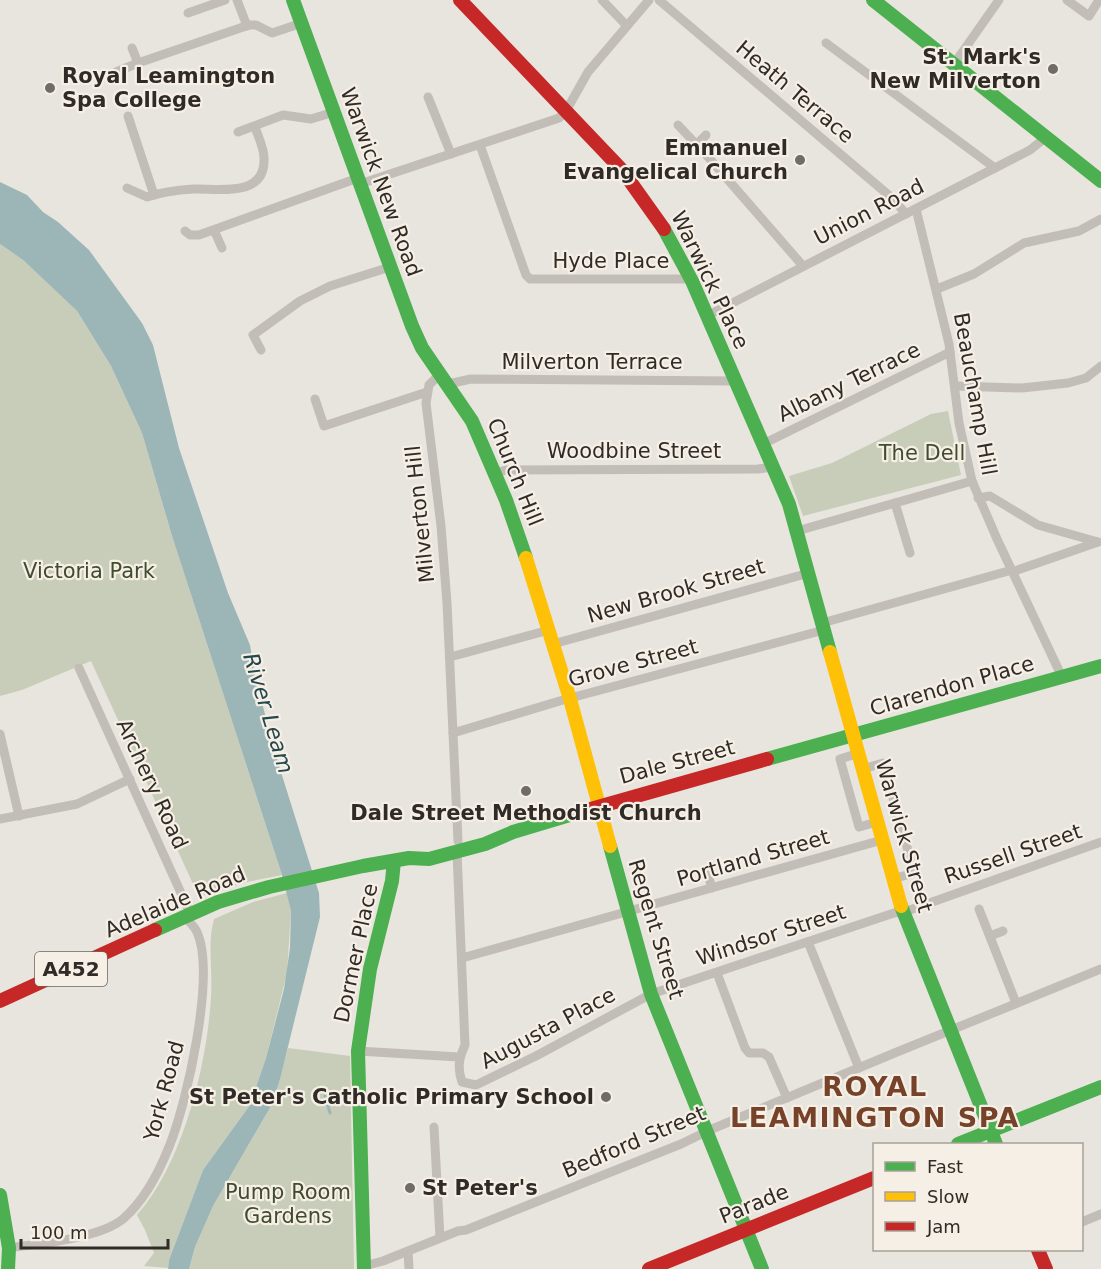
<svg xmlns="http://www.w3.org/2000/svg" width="1101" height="1269" font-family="'DejaVu Sans',sans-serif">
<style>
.green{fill:#c8cdba}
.water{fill:#9cb6b8}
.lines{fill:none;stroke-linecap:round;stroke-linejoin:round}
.stream{stroke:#9cb6b8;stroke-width:3}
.street{stroke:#c2bdb7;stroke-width:9}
.fast{stroke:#4caf50;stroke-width:14}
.slow{stroke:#ffc107;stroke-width:14}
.jam{stroke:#c62828;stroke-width:14}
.poi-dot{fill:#716c67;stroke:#f6efe5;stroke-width:2}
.labels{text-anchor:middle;stroke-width:4.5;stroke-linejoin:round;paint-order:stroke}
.shield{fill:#f6efe5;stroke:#6c6660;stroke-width:1.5}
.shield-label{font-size:20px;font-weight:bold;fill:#312b27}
.poi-label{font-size:21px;font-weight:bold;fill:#312b27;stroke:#f6efe5;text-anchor:end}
.street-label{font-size:21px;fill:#312b27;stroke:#f6efe5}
.park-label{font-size:21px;fill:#3f4c2e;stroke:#f6efe5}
.water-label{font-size:22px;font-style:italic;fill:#22474d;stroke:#f6efe5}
.district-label{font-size:27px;font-weight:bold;letter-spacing:1.5px;fill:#76422a;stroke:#f6efe5}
</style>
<rect width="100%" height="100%" fill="#e8e5de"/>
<!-- green -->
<g class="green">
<polygon points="0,244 23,260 77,311 111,366 142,433 172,536 282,875 247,882 199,897 91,661 22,690 0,696"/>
<polygon points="948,411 961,475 803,516 789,476 832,463 931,414"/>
<path d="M287,893L291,911L287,973L266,1058L250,1105L203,1170L169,1260L168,1268L144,1266L154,1253L145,1230L137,1215C183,1163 207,1065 211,997C213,972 207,943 214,919L253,902Z"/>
<polygon points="288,1048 350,1056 354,1269 189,1269 195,1247 213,1206 271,1106"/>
</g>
<!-- water -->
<polygon class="water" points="0,182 27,195 43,212 58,222 89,250 142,323 153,345 179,448 228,593 250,645 256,681 280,769 319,893 320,917 280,1079 271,1106 213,1206 195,1247 189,1269 168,1269 169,1260 203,1170 250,1105 266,1058 284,989 290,948 291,911 282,875 172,536 142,433 111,366 77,311 23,260 0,244"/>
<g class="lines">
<!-- stream -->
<polyline class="stream" points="325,1096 330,1113"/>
<!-- street -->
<g class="street">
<polyline points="237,0 247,26"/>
<polyline points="602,0 627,26"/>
<polyline points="659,0 892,198 906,214"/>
<polyline points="1067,0 1089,16 1099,0"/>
<polyline points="188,13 225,0"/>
<polyline points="826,43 995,168"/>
<polyline points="138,63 249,25 256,25 272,33 302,23"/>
<polyline points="954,64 999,0"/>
<polyline points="116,72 138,63 132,48"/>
<polyline points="428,97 451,154"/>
<polyline points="128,116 154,195"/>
<polyline points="678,125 709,158 803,266"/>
<polyline points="238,132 283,115 311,119 334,112"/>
<polyline points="697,144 706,135"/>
<polyline points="480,145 526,275 530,279 691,279"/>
<polyline points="360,184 559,118 566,111 588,72 649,0"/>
<path d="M127,188L147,197C162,192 177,190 193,189C216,188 266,199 264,158C264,148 258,136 255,127"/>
<polyline points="916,209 949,344 959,423 972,481 997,539 1062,677"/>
<polyline points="214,230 222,248"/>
<polyline points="185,231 190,235 199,235 358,178"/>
<polyline points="937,289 974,274 1024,243 1079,231 1101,219"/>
<polyline points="707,316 1030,150 1045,138"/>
<polyline points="261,350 253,335 300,301 330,286 390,267"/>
<polyline points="441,373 429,385 426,403 441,526 447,603 458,841"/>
<polyline points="448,384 471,379 735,381"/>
<polyline points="955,386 1022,388 1068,383 1086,378 1101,366"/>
<polyline points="315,399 324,426 427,392"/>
<polyline points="763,444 950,352"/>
<polyline points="496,473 506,470 758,469 773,467"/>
<polyline points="978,498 990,496 1038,525 1098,542"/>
<polyline points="895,503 910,553"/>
<polyline points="797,531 972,481"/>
<polyline points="1012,572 1098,542"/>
<polyline points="822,623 1012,570"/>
<polyline points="553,644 809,573"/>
<polyline points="450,657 549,630"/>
<polyline points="79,668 191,915"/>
<polyline points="453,733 563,700 824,630"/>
<polyline points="0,734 19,816"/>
<polyline points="859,753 840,759 859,827 877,822"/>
<polyline points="863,769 883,763 913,868 914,873 892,879"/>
<polyline points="0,819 77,804 130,779"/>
<path d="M457,852L465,1045C459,1058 457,1067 462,1082L476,1085L536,1056L651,994L894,913L907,911L1101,842"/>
<polyline points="708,875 712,888"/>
<polyline points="979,909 1016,1003"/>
<polyline points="990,936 1003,931"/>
<polyline points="808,942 859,1068"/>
<polyline points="462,958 882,840"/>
<polyline points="717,973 745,1048 749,1053 763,1053 769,1057 787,1098"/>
<polyline points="358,1051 459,1057"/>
<polyline points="434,1127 440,1238"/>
<polyline points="1082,1222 1101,1214"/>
<path d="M9,1248C41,1243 98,1239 123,1219C144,1201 159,1172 169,1147C187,1103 216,974 197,932C194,926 190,922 185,918"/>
<polyline points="408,1251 409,1269"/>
<polyline points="364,1266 383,1261 458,1231 466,1230 681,1144 712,1129 897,1052 1101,969"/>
</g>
<!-- fast -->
<g class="fast">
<polyline points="293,0 412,326 422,348 472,421 506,500 526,558"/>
<polyline points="873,0 1101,181"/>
<polyline points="664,229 692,281 789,504 830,652"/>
<polyline points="767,759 1101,666"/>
<polyline points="610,846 651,994 762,1269"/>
<polyline points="901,906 996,1144"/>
<polyline points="155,930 218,902 269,887 363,866 409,858 429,859 485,844 513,832 573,814"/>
<polyline points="958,1144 1101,1087"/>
<polyline points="0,1195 9,1248 8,1269"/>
<polyline points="364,1269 358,1051 370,969 392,881 394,861"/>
</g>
<!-- slow -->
<g class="slow">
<polyline points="526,558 570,699 610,846"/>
<polyline points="830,652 901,906"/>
</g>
<!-- jam -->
<g class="jam">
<polyline points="460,0 622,170 664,229"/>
<polyline points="573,814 767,759"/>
<polyline points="0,1001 155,930"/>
<polyline points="1038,1250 1046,1269"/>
<polyline points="649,1269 874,1178"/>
</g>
</g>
<!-- markers -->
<g class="poi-dot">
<circle cx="1053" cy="69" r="6"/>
<circle cx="50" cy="88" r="6"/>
<circle cx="800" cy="160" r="6"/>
<circle cx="526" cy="791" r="6"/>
<circle cx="606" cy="1097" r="6"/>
<circle cx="410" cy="1188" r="6"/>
</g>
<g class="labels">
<!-- shield labels -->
<rect class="shield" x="35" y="952" width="72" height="34" rx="4.5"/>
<g class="shield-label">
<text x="71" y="976">A452</text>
</g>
<!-- poi labels -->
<g class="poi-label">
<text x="1041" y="64">St. Mark's<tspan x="1041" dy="24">New Milverton</tspan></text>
<text x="62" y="83" text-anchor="start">Royal Leamington<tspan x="62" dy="24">Spa College</tspan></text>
<text x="788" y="155">Emmanuel<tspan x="788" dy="24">Evangelical Church</tspan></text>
<text x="526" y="820" text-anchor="middle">Dale Street Methodist Church</text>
<text x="594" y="1104">St Peter's Catholic Primary School</text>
<text x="422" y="1195" text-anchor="start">St Peter's</text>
</g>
<!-- street labels -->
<g class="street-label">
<text transform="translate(795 92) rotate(40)" y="7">Heath Terrace</text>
<text transform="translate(381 182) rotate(70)" y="7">Warwick New Road</text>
<text transform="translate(869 212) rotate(-27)" y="7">Union Road</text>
<text x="611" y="268">Hyde Place</text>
<text transform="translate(710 280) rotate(64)" y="7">Warwick Place</text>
<text x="592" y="369">Milverton Terrace</text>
<text transform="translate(849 382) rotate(-26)" y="7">Albany Terrace</text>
<text transform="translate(975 394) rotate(80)" y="7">Beauchamp Hill</text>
<text x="634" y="458">Woodbine Street</text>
<text transform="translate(515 472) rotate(68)" y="7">Church Hill</text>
<text transform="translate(420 514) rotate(-96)" y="7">Milverton Hill</text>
<text transform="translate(676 591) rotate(-16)" y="7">New Brook Street</text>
<text transform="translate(633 663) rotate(-15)" y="7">Grove Street</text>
<text transform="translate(952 686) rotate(-16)" y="7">Clarendon Place</text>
<text transform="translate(677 762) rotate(-15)" y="7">Dale Street</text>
<text transform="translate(152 784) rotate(65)" y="7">Archery Road</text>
<text transform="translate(904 836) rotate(74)" y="7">Warwick Street</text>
<text transform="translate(1013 854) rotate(-19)" y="7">Russell Street</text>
<text transform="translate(753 858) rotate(-16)" y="7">Portland Street</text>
<text transform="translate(175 902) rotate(-23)" y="7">Adelaide Road</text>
<text transform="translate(656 929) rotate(73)" y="7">Regent Street</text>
<text transform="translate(771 935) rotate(-18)" y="7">Windsor Street</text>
<text transform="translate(356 953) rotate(-78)" y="7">Dormer Place</text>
<text transform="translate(548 1028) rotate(-28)" y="7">Augusta Place</text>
<text transform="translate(164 1091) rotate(-75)" y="7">York Road</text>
<text transform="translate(634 1142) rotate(-23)" y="7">Bedford Street</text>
<text transform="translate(754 1204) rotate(-22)" y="7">Parade</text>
</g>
<!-- park labels -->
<g class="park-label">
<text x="922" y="460">The Dell</text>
<text x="89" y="578">Victoria Park</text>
<text x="288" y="1199">Pump Room<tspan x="288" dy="24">Gardens</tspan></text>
</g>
<!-- water labels -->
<g class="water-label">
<text transform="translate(269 713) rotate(73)" y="8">River Leam</text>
</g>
<!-- district labels -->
<g class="district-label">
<text x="875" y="1096">ROYAL<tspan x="875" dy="31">LEAMINGTON SPA</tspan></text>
</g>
</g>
<!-- legend -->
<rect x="873" y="1143" width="210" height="108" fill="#f6efe5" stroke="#a7a199" stroke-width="1.5"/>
<rect x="885" y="1162" width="30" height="9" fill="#4caf50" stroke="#a7a199" stroke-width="1.5"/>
<text x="927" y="1173" font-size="18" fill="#312b27">Fast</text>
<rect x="885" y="1192" width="30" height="9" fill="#ffc107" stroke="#a7a199" stroke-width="1.5"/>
<text x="927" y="1203" font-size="18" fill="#312b27">Slow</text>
<rect x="885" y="1222" width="30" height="9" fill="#c62828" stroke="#a7a199" stroke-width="1.5"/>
<text x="927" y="1233" font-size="18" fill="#312b27">Jam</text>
<!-- scale -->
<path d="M21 1239v9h147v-9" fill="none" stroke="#312b27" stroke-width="3"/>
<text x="30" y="1239" font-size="18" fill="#312b27" stroke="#f6efe5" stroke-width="4.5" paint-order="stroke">100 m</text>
</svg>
